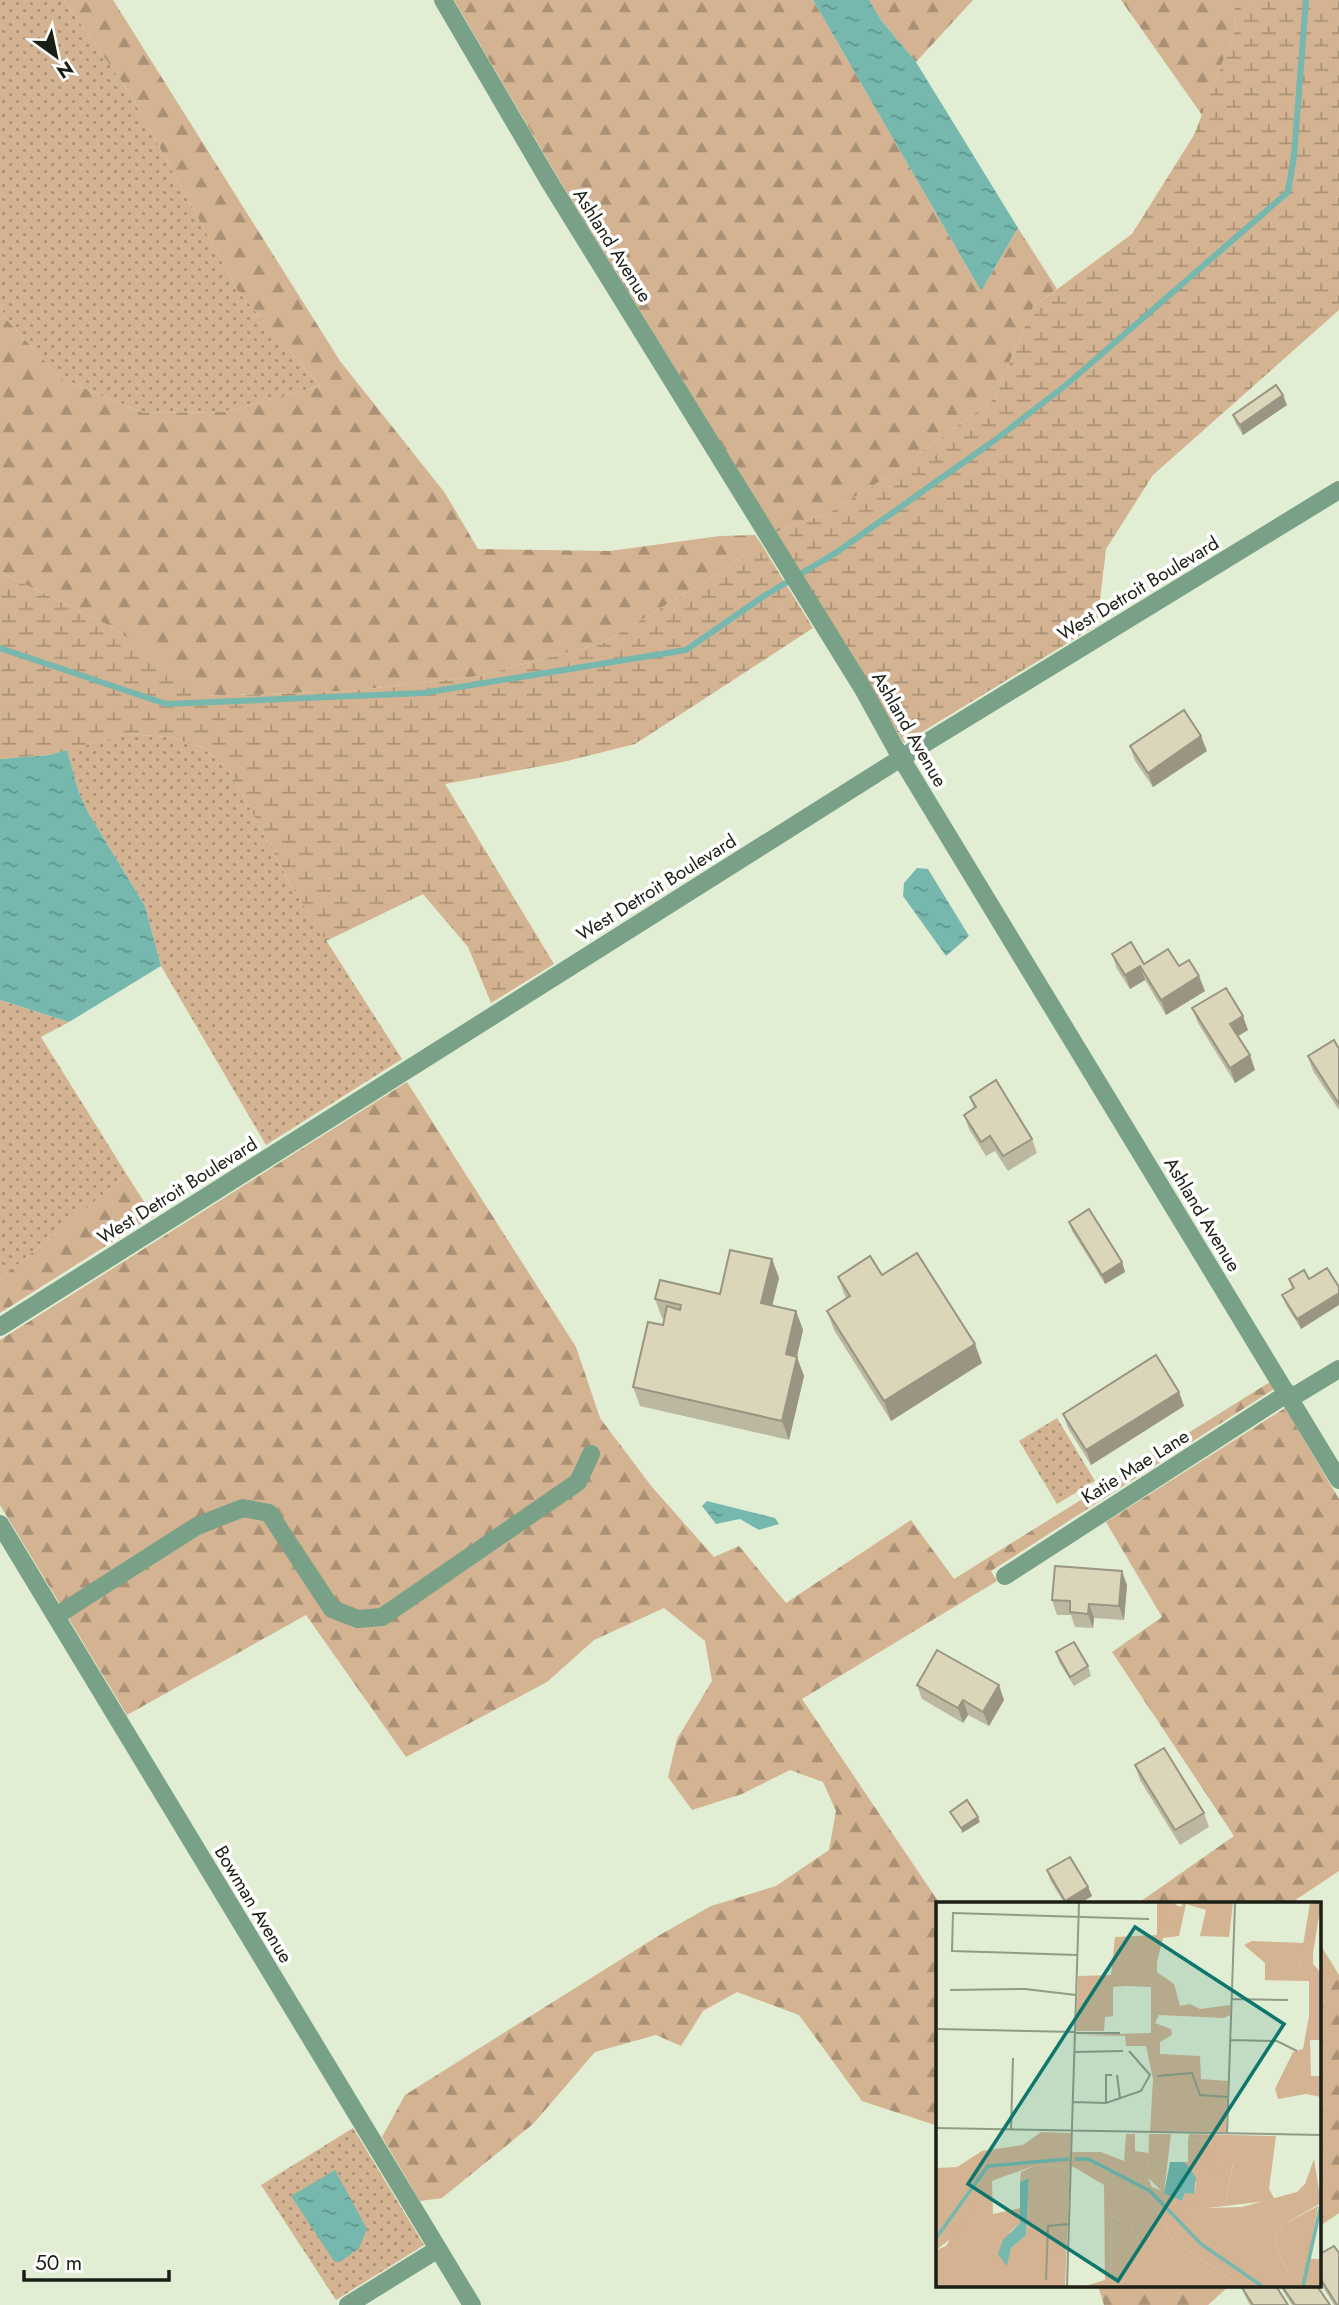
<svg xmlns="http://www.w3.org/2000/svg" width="1339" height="2305" font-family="Jost,sans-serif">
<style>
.grass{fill:url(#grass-dots)}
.forest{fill:url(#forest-firs)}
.wetland{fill:url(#wetland-marsh)}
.water{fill:url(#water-ripples)}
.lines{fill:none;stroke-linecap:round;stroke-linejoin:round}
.stream{stroke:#76b8ae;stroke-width:6}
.minor{stroke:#79a187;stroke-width:18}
.tertiary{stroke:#79a187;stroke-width:18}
.wall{fill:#bcb7a0}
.shaded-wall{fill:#999582}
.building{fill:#dbd5ba;stroke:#999582;stroke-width:2}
.labels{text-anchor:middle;stroke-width:7;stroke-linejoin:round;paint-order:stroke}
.street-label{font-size:19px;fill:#1b1f15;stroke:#fff}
.inset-river{fill:none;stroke:#76b8ae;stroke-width:3.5}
.inset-road{fill:none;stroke:#929b87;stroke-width:2}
.view{fill:#0f766e;fill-opacity:0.15;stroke:#0f766e;stroke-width:3.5}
.inset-edge{fill:none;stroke:#1b1f15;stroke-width:3.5}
</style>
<defs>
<pattern id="grass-dots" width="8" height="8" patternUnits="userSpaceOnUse" patternTransform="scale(1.75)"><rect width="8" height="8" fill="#d3b391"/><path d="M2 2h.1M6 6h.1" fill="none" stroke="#aa9175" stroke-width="1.8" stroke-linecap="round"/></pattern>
<pattern id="forest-firs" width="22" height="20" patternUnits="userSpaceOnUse" patternTransform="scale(1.75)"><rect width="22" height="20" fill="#d3b391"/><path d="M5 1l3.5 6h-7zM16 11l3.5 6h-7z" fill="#aa9175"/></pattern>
<pattern id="wetland-marsh" width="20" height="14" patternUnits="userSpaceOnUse" patternTransform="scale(1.75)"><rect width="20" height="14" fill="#d3b391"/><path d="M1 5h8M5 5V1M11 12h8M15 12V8" fill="none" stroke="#aa9175"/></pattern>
<pattern id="water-ripples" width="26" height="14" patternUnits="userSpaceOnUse" patternTransform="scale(1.75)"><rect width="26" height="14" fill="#76b8ae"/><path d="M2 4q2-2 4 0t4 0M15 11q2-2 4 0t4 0" fill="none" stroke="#60958c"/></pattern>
</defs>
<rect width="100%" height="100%" fill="#e2eed3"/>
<!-- grass -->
<g class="grass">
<polygon points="0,0 64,0 131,95 238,291 320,386 223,412 143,413 60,378 6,319 0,304"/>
<polygon points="126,734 169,737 203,748 230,771 292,887 402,1059 266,1145 161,966 145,906 89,814 79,793 67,750"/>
<polygon points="0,1000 69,1022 41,1037 127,1175 0,1279"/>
<polygon points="1057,1418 1095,1481 1057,1504 1019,1441"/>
<polygon points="353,2128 424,2245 336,2300 261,2185"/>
</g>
<!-- forest -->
<g class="forest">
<polygon points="64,0 113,0 340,361 445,493 478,549 610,551 720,536 755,535 760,542 719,573 603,643 479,676 350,691 204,696 114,628 0,572 0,304 6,319 60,378 143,413 223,412 320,386 238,291 131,95"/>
<polygon points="454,0 813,0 981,291 1018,228 1057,289 1033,307 994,399 889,476 830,512 776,532 557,176"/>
<polygon points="869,0 973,0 916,62 881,20"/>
<polygon points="1121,0 1234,0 1236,28 1202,115"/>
<polygon points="407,1082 576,1347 600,1418 652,1487 714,1557 739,1546 786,1603 911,1520 954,1579 1270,1382 1274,1389 991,1571 997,1581 802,1699 940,1904 938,2126 862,2101 799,2015 737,1992 703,2011 681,2046 656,2035 595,2052 533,2124 442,2198 420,2201 382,2137 405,2095 658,1936 711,1906 776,1886 829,1850 836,1811 823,1782 790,1770 742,1794 692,1810 668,1777 677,1739 712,1681 705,1641 664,1608 594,1640 547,1682 406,1757 306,1615 127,1715 0,1505 0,1340"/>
<polygon points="127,1175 153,1216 0,1313 0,1279"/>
<polygon points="1285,1408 1339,1499 1339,1871 1294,1901 1295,1904 1137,1904 1234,1836 1112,1652 1162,1617 1106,1522"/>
<polygon points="1320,1944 1339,1975 1339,2213 1320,2226"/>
<polygon points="1098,2286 1229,2286 1208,2305 1104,2305"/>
</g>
<!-- wetland -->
<g class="wetland">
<polygon points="1234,0 1339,0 1339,310 1153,475 1106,549 1097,625 904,743 776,532 830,512 889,476 994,399 1033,307 1132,234 1194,135 1236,28"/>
<polygon points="760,542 813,628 635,744 563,762 445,784 554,964 491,1003 468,947 423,894 326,941 292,887 230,771 203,748 169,737 126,734 49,755 0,759 0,572 114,628 205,696 350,691 479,676 603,643 719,573"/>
</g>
<!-- water -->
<g class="water">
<polygon points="813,0 869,0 881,20 916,62 1018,228 981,291"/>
<polygon points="67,750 79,793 89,814 145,906 161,966 69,1022 0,1000 0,759 49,755"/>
<polygon points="917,868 928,869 969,936 946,956 903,896 904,883"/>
<polygon points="707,1501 775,1518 779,1524 759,1530 740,1519 716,1524 702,1506"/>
<polygon points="335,2170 367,2229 359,2248 340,2262 334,2261 291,2196"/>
</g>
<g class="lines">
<!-- stream -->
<polyline class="stream" points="0,648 166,704 423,693 686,650 764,596 837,552 995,440 1066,385 1288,192 1294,156 1306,0"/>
<!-- minor -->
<g class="minor">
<polyline points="443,0 549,181 863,689 901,758 1339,1480"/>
<polyline points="1291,1398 1339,1369"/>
<polyline points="0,1524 472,2305"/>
<polyline points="1005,1576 1288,1393"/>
<polyline points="56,1616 197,1526 243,1508 269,1513 332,1609 358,1619 382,1617 578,1482 591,1454"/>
<polyline points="348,2305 438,2249"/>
</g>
<!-- tertiary -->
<polyline class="tertiary" points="0,1327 901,758 1339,490"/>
</g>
<!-- wall -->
<g class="wall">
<polygon points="1287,405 1243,435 1236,424 1233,415"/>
<polygon points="1130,746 1207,751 1153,787 1135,761"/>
<polygon points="1112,954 1144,964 1179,966 1205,991 1166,1015 1145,980 1130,989 1117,969"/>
<polygon points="1192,1008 1248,1030 1238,1036 1255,1070 1235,1083 1198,1023"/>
<polygon points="1339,1049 1339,1110 1313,1071 1308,1056"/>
<polygon points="970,1097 1032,1139 1037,1153 1008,1171 995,1151 986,1156 969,1129 964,1115 974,1109"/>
<polygon points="1069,1222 1122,1262 1125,1272 1105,1284 1072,1231"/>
<polygon points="772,1259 779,1278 772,1306 796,1311 803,1330 796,1357 804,1376 789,1440 640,1406 633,1387 663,1325 664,1319 662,1318 655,1299 720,1294"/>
<polygon points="1304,1270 1301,1329 1286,1305 1282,1295 1292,1289 1289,1279"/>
<polygon points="882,1275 982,1363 891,1421 834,1330 827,1311 846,1299 838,1277"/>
<polygon points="1179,1392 1184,1406 1091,1465 1068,1428 1063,1414"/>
<polygon points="1127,1585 1124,1620 1094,1618 1093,1628 1075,1627 1071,1615 1057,1615 1052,1600"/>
<polygon points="1056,1652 1088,1666 1091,1676 1074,1686 1059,1662"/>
<polygon points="917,1685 1004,1700 989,1726 968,1715 963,1723 922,1699"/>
<polygon points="1135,1765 1204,1813 1209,1827 1180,1845 1140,1780"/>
<polygon points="1047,1870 1088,1887 1092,1896 1079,1904 1065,1904 1050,1880"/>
<polygon points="1320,2254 1339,2305 1334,2305 1320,2282"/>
<polygon points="1241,2286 1288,2305 1250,2305 1245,2296"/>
<polygon points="1281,2286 1317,2286 1330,2305 1292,2305 1283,2291"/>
</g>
<!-- shaded-wall -->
<g class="shaded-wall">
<polygon points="1283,395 1287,405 1243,435 1240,425"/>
<polygon points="1201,736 1207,751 1153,787 1148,773"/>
<polygon points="1140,966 1145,980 1130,989 1125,975"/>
<polygon points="1199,976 1205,991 1166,1015 1161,1000"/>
<polygon points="1243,1016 1248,1030 1235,1038 1230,1024"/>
<polygon points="1250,1055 1255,1070 1235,1083 1230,1068"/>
<polygon points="772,1259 779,1278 768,1323 761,1303"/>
<polygon points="1122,1262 1125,1272 1105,1284 1102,1275"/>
<polygon points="1339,1293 1339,1305 1301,1329 1297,1319"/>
<polygon points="796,1311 803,1330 793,1374 786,1354"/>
<polygon points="975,1344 982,1363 891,1421 884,1401"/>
<polygon points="797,1357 804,1376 789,1440 782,1421"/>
<polygon points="1179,1392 1184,1406 1091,1465 1086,1450"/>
<polygon points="1122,1571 1127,1585 1124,1620 1119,1606"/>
<polygon points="1089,1604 1094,1618 1093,1628 1088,1614"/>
<polygon points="999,1685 1004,1700 989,1726 983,1712"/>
<polygon points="963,1700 968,1715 963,1723 958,1708"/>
<polygon points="978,1817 980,1822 962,1833 961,1828"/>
<polygon points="1088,1887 1092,1896 1079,1904 1066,1904 1065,1901"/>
</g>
<!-- building -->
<g class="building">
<polygon points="1276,385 1283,395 1240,425 1233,415"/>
<polygon points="1184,710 1201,736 1148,773 1130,746"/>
<polygon points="1131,942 1144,964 1168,949 1179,966 1189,960 1199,976 1161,1000 1140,966 1125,975 1112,954"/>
<polygon points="1226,988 1243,1016 1230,1024 1250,1055 1230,1068 1192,1008"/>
<polygon points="1334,1040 1339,1049 1339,1104 1308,1056"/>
<polygon points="996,1080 1032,1139 1003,1156 990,1136 981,1142 964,1115 976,1107 970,1097"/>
<polygon points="1089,1209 1122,1262 1102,1275 1069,1222"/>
<polygon points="730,1250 772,1259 761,1303 796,1311 786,1354 797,1357 782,1421 633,1387 648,1322 663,1325 667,1306 680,1310 681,1305 655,1299 660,1280 720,1294"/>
<polygon points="917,1253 975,1344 884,1401 827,1311 850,1296 838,1277 870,1256 882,1275"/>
<polygon points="1327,1268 1339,1287 1339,1293 1297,1319 1282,1295 1294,1288 1289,1279 1304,1270 1309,1279"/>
<polygon points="1156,1355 1179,1392 1086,1450 1063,1414"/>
<polygon points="1055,1566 1122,1571 1119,1606 1089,1604 1088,1614 1070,1612 1070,1601 1052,1600"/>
<polygon points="1074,1642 1088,1666 1070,1677 1056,1652"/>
<polygon points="937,1650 999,1685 983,1712 963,1700 958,1708 917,1685"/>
<polygon points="1164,1748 1204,1813 1175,1830 1135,1765"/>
<polygon points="967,1800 978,1817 961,1828 950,1812"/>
<polygon points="1070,1857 1088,1887 1065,1901 1047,1870"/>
<polygon points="1334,2246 1339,2253 1339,2305 1337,2305 1320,2278 1320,2254"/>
<polygon points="1241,2286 1276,2286 1288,2305 1253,2305"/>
<polygon points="1282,2286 1317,2286 1330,2305 1295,2305"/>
</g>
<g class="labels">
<!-- street labels -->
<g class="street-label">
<text transform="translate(613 245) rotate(58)" y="7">Ashland Avenue</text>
<text transform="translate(1138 588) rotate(-31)" y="7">West Detroit Boulevard</text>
<text transform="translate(910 729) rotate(60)" y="7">Ashland Avenue</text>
<text transform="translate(656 887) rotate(-32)" y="7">West Detroit Boulevard</text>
<text transform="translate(177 1190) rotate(-32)" y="7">West Detroit Boulevard</text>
<text transform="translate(1203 1214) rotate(59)" y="7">Ashland Avenue</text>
<text transform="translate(1135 1466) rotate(-32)" y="7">Katie Mae Lane</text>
<text transform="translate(254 1904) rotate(59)" y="7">Bowman Avenue</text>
</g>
</g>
<!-- overview -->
<g transform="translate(936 1902)">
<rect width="385" height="385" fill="#e2eed3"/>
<path d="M316,39L369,41L364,61L367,79L329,78V61L308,43ZM213,232H235L228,291L212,276ZM276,237L274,243L297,262L289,304L271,306L246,299L249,291H258L260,281L248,260H252V239ZM174,313L195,323L204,343L196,374L179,383L175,382Z" fill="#d3b391"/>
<path d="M221,1H237L227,6L247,4L244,1H297L293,35L264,34L270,8L250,2L243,34L227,36L221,60V70L238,82L244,104L254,102L264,107L294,103V113L288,116L223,113L219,121L235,127L236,133L224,140V152L264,154L265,177L292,179L290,230L214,229L217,177L210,144H190L189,134L140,133L215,131V85L190,84L177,85V114L169,115L168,129H140L142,74L175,73L179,35L221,33ZM374,1H385L377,51V62L385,71V138H374L375,174H385V195L370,192L342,197L339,187L357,150L367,147L373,114V79H367L364,61ZM253,232L340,234L333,287L339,298L289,304L297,263L278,269L270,257L276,237L252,239ZM100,263L134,264L129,384H0V348L10,344L46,286L56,279L57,312L84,306V321L74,330L71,363L75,346L90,333L93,276L84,280L85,270ZM161,264L209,287L236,337L304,384H149L169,378L168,283L136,264ZM174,313L195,323L204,343L196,374L179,383L175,382ZM382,304L373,357H385V384L365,380L351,369L339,343L340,330L348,322Z" fill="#d3b391" fill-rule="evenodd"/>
<path d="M225 11a10 10 0 1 1 20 0a10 10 0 1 1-20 0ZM105,230L135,231L134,264L100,263L58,278L46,287L25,329L0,348V266L21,265L46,249L87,243ZM190,232H199V249L213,251L212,276L216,285L271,306L306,305L361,290L369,282L378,257L385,301L348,322L340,330L339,343L351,369L365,380L385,384H304L236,337L209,287L161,264H136V250H165L188,259Z" fill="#d3b391"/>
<path d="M234,260H248L260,275L258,292L249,291L246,299L228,291ZM93,276L90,333L75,346L71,364L62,352L67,338L84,321V280Z" fill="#76b8ae"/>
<path class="inset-river" d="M139,257H152L214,289L265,342L326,384M0,336L52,264L133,257M367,384L385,303"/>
<path class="inset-road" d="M141,53L16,49L17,11L213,17M14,88L89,87L140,93M296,97L352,98M2,127L139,130M139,131H184M294,138L341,139L361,149M138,150L187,149M181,173L184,196M221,174L256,171L264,193L292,195M137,200L170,201L205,189L214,173L193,149M170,201V173H176M0,226L385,233M75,228L77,156M291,231L299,1M110,378L112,324L133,322M131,384L143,1"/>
<path class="view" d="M199,25L348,122L182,379L32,282Z"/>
<rect width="385" height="385" class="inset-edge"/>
</g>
<!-- north arrow -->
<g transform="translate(56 56) rotate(147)" stroke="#ffffff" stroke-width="5" paint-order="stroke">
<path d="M0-5L12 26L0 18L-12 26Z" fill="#1b1f15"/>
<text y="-10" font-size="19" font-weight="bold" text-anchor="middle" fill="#1b1f15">N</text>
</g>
<!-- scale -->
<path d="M24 2270v10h145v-10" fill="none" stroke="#1b1f15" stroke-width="3.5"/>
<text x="35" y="2270" font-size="21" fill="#1b1f15" stroke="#ffffff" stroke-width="5" paint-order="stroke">50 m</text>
</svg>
